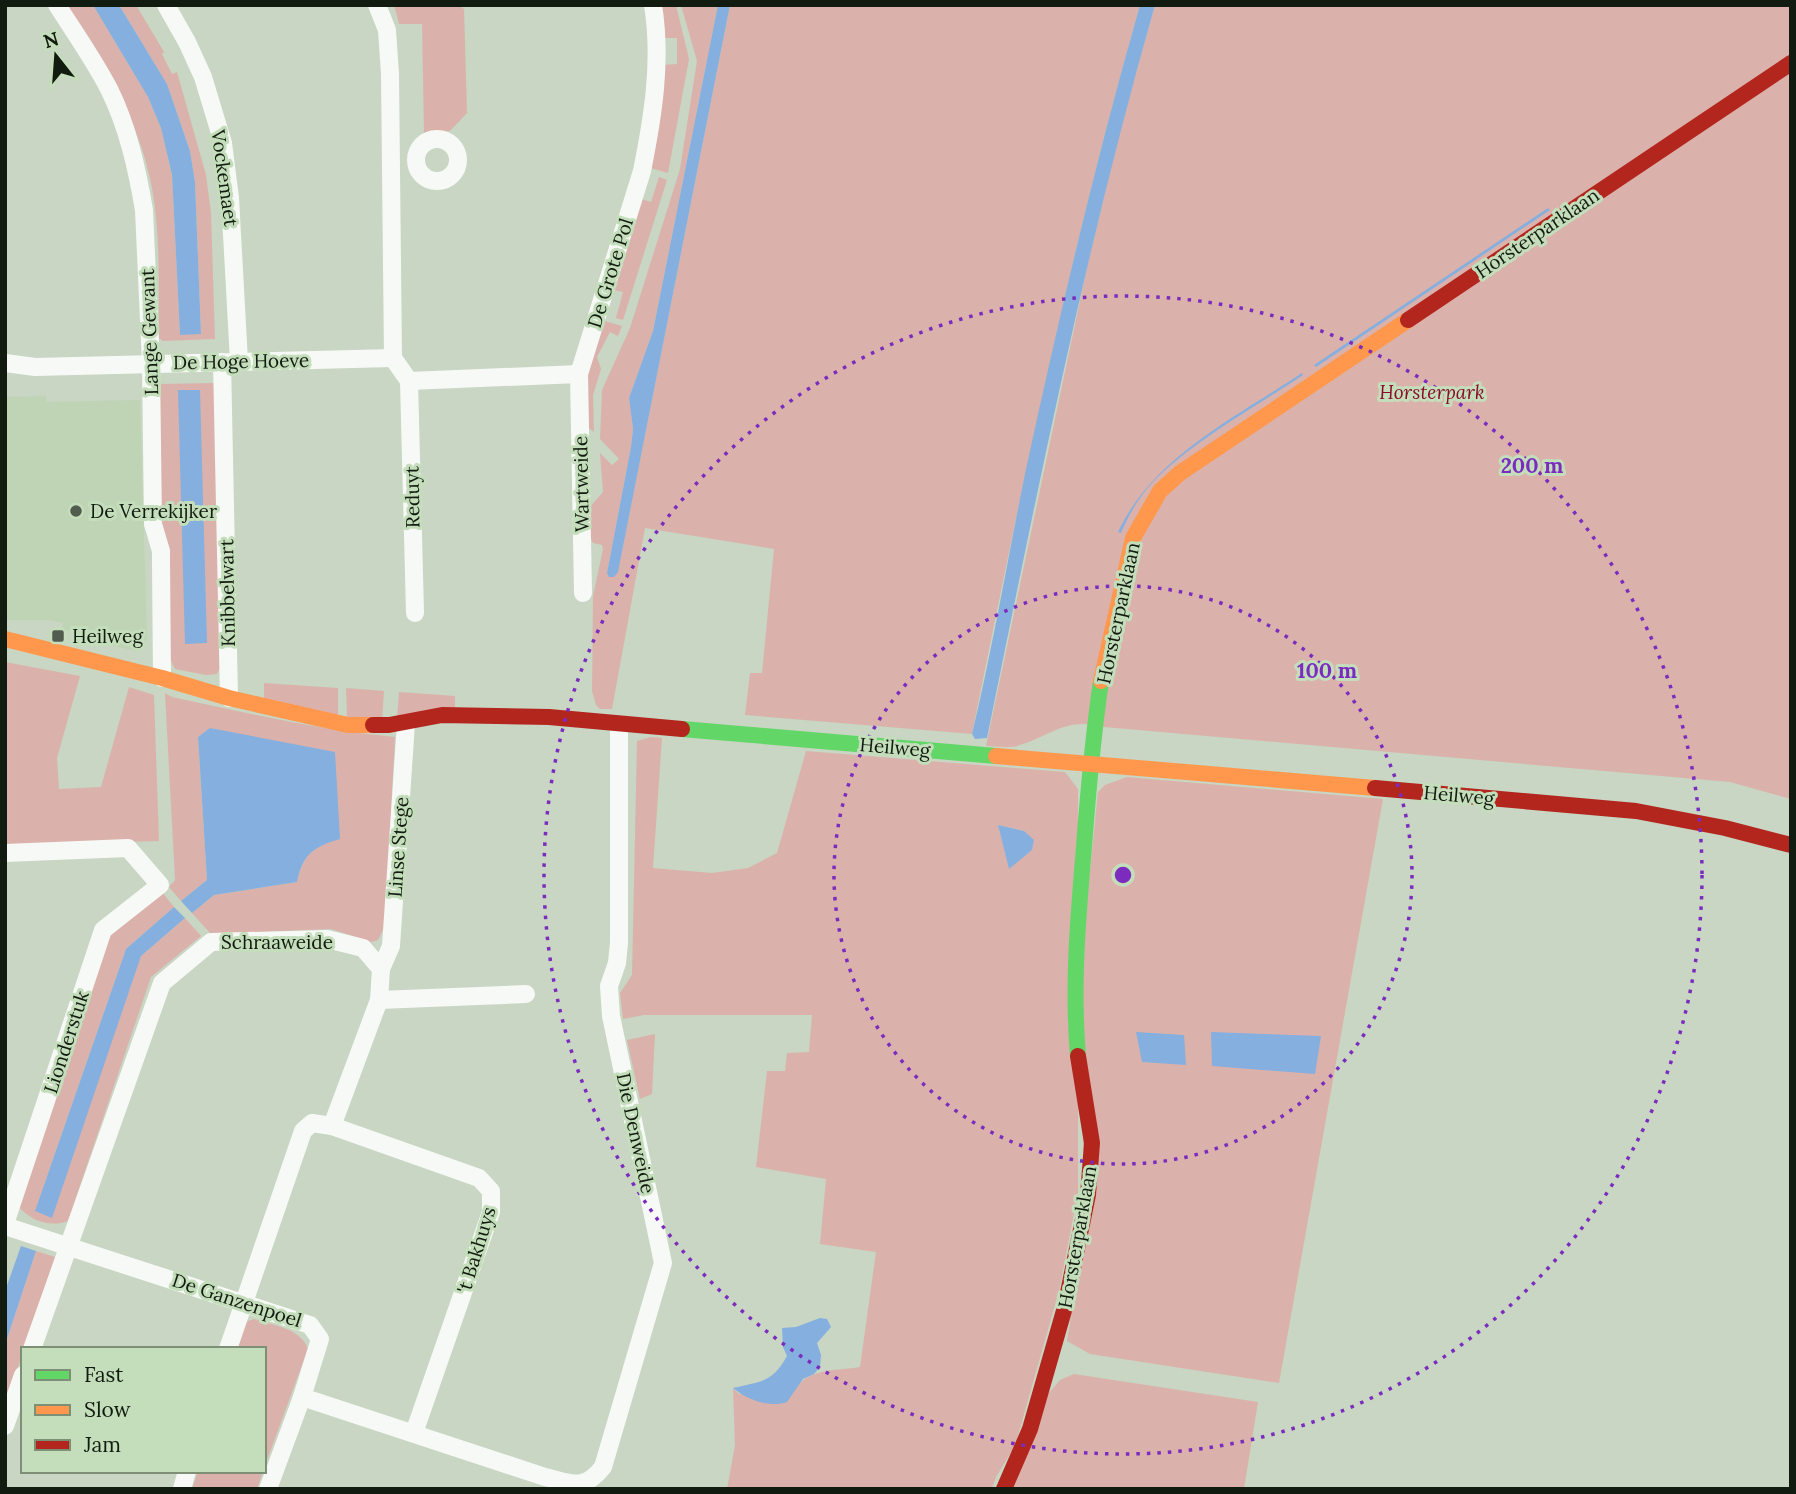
<svg xmlns="http://www.w3.org/2000/svg" width="1796" height="1494" font-family="Lora,serif">
<style>
.built{fill:#bed4b5}
.green{fill:#dab2ab;fill-rule:evenodd}
.water{fill:#85afdf}
.lines{fill:none;stroke-linecap:round;stroke-linejoin:round}
.street{stroke:#f7f9f6;stroke-width:18}
.fast{stroke:#63d668;stroke-width:16}
.slow{stroke:#ff974d;stroke-width:16}
.jam{stroke:#b3261e;stroke-width:16}
.ring{fill:none;stroke:#7b2cbf;stroke-width:3.5;stroke-dasharray:3.5 7}
.poi-dot{fill:#525c4e;stroke:#c4debb;stroke-width:2.5}
.labels{text-anchor:middle;stroke-width:6;stroke-linejoin:round;paint-order:stroke}
.street-label{font-size:19px;fill:#121b0f;stroke:#c4debb}
.park-label{font-size:19px;font-style:italic;fill:#8b0b29;stroke:#c4debb}
.poi-label{font-size:19px;fill:#121b0f;stroke:#c4debb;text-anchor:start}
.centre{fill:#7b2cbf;stroke:#c4debb;stroke-width:3.5}
.ring-label{font-size:21px;text-anchor:middle;font-weight:bold;fill:#7b2cbf;stroke:#c4debb;stroke-width:6;stroke-linejoin:round;paint-order:stroke}
</style>
<rect width="100%" height="100%" fill="#c8d6c3"/>
<!-- built -->
<polygon class="built" points="46,396 47,402 140,400 147,638 136,651 113,646 95,635 62,630 63,623 49,620 5,620 5,397"/>
<!-- green -->
<g class="green">
<path d="M67,5H93L148,97L161,128L172,175L180,334H201L195,182L190,151L167,84L119,5H136L164,52L162,54L172,74L177,72L206,175L211,213L215,339L163,341L159,338C158,288 161,237 152,188C140,120 102,63 67,5Z"/>
<polygon points="394,5 458,5 464,9 467,113 450,131 424,133 422,24 399,24"/>
<polygon points="659,5 676,5 689,59 668,173 647,167 663,65 677,64 677,38 663,38"/>
<path d="M681,5H718L653,331L629,398L633,429L631,447L607,573L618,571L730,5H1140C1072,245 1021,490 972,734L745,715L750,673H762L774,549L645,528L612,709H600L596,705L592,691L593,596L603,549L602,545L593,543L589,535L588,509L603,492L600,453L612,465L619,459L600,439L602,390L630,328L680,169L697,61Z"/>
<path d="M1155,5H1791V799L1730,782L1104,727C1065,717 1053,735 1020,745C1010,749 997,746 986,746L1089,258L1122,122Z"/>
<polygon points="659,177 667,180 623,320 616,318 623,292 610,289 638,198 651,202"/>
<polygon points="601,320 622,326 618,336 610,332 597,357 601,369 593,395 594,432 586,426 585,377"/>
<polygon points="215,383 221,666 217,674 206,675 175,669 171,661 161,528 159,384"/>
<polygon points="5,662 80,676 57,758 59,789 101,787 129,687 154,695 159,841 5,845"/>
<polygon points="264,683 338,688 338,718 264,703"/>
<polygon points="346,688 384,691 382,721 347,717"/>
<polygon points="399,692 455,696 455,710 397,719"/>
<path d="M165,693L172,697C246,713 320,730 395,737L385,926L378,940L372,942L331,929L211,934L192,913L214,895L297,882C303,854 313,847 340,838L211,728L198,737L207,880L181,901L169,887L175,880Z"/>
<path d="M651,737L662,738L653,868L712,873L748,868L777,853L806,751L1065,772L1078,789V1193L1059,1291L1015,1446L996,1477L992,1489H727L735,1445L733,1388L739,1394L794,1392C805,1368 836,1371 860,1367L876,1252L820,1244L826,1179L756,1167L767,1071H785L787,1053L809,1052L812,1015H644L623,1019L620,993L632,975L637,741ZM998,825L1024,831L1032,850L1009,868Z"/>
<polygon points="1127,777 1383,799 1279,1383 1090,1354 1067,1341 1086,1224 1078,989 1098,792 1105,785"/>
<path d="M162,892L174,907L126,949L35,1211L141,956L185,918L201,936L151,977L68,1221C48,1228 30,1220 17,1205L109,935Z"/>
<polygon points="655,1034 652,1094 640,1099 627,1040"/>
<polygon points="36,1251 55,1257 5,1406 5,1345"/>
<path d="M254,1319C272,1325 301,1328 308,1349L264,1468V1349H237L245,1322Z"/>
<polygon points="1074,1374 1258,1402 1244,1489 1011,1489 1048,1394 1060,1380"/>
<polygon points="198,1471 263,1471 257,1489 192,1489"/>
</g>
<!-- water -->
<g class="water">
<polygon points="93,5 119,5 167,84 190,151 195,182 201,334 180,335 172,175 161,128 148,97"/>
<polygon points="718,5 730,5 618,572 614,577 609,577 607,573 631,447 633,429 629,398 653,331"/>
<path d="M1140,5H1155C1086,246 1037,492 987,738L975,739L972,734C993,647 1008,557 1026,469C1060,313 1096,159 1140,5Z"/>
<polygon points="1548,208 1550,210 1316,367 1314,365"/>
<path d="M1302,373L1303,375C1257,406 1191,442 1153,482C1139,497 1129,514 1121,533L1118,532C1153,457 1236,417 1302,373Z"/>
<polygon points="178,390 200,390 207,643 185,644"/>
<path d="M210,728L335,752L340,839C313,847 303,854 297,882L214,895L192,913L181,901L207,880L198,737Z"/>
<polygon points="998,825 1024,831 1034,840 1032,850 1009,869"/>
<polygon points="174,907 185,918 141,956 52,1218 35,1211 126,949"/>
<polygon points="1136,1032 1184,1035 1186,1065 1142,1062"/>
<polygon points="1211,1032 1321,1036 1315,1074 1212,1066"/>
<polygon points="21,1246 36,1251 5,1345 5,1291"/>
<path d="M820,1318L827,1319L831,1327L817,1343L821,1355L820,1367L814,1374L803,1379L787,1402C770,1408 747,1400 733,1388C761,1381 772,1383 787,1356L783,1347L782,1328L796,1327Z"/>
</g>
<g class="lines">
<!-- street -->
<g class="street">
<path d="M57,5C75,33 94,60 109,89C128,127 137,169 144,210L151,364L153,524L161,551V562L162,678"/>
<polyline points="166,5 187,42 203,77 223,143 230,198 239,361"/>
<polyline points="377,5 387,30 390,74 393,358 409,381"/>
<circle cx="437" cy="160" r="21"/>
<polyline points="222,362 229,698"/>
<polyline points="5,363 35,367 393,358"/>
<polyline points="409,381 415,613"/>
<polyline points="409,381 579,374"/>
<path d="M583,593L579,374L642,171C653,116 662,61 653,5"/>
<polyline points="5,853 128,848 160,885 103,930 5,1224"/>
<polyline points="381,969 391,946 406,723"/>
<polyline points="379,1000 526,994"/>
<polyline points="332,1126 479,1178 491,1191 491,1212 414,1433"/>
<path d="M5,1226L310,1325L320,1339L302,1397L545,1477C572,1483 583,1492 603,1467L663,1263L611,1016L609,986L617,963L619,943V725"/>
<polyline points="32,1349 162,983 211,942 327,939 363,948 381,969 379,1000 332,1126 312,1123 303,1131 228,1349"/>
<polyline points="5,1426 23,1375"/>
<polyline points="182,1489 187,1471"/>
<polyline points="268,1489 302,1397"/>
</g>
<!-- fast -->
<g class="fast">
<polyline points="682,729 996,756"/>
<path d="M1078,1056C1072,986 1078,918 1084,847C1088,792 1093,737 1101,681"/>
</g>
<!-- slow -->
<g class="slow">
<polyline points="5,639 162,678 229,698 348,725 373,725"/>
<polyline points="1101,681 1133,538 1160,491 1180,473 1408,320"/>
<polyline points="996,756 1375,788"/>
</g>
<!-- jam -->
<g class="jam">
<polyline points="1408,320 1791,63"/>
<polyline points="373,725 389,725 442,715 549,717 682,729"/>
<polyline points="1375,788 1636,811 1725,828 1791,845"/>
<polyline points="1004,1489 1030,1429 1065,1307 1088,1195 1092,1143 1078,1056"/>
</g>
</g>
<!-- distance rings -->
<g class="ring">
<circle cx="1123" cy="875" r="289"/>
<circle cx="1123" cy="875" r="579"/>
</g>
<!-- markers -->
<g class="poi-dot">
<circle cx="76" cy="511" r="7"/>
<rect x="51" y="629" width="14" height="14" rx="3.5"/>
</g>
<g class="labels">
<!-- street labels -->
<g class="street-label">
<text transform="translate(225 178) rotate(82)" y="7">Vockemaet</text>
<text transform="translate(1537 233) rotate(-34)" y="7">Horsterparklaan</text>
<text transform="translate(610 273) rotate(-73)" y="7">De Grote Pol</text>
<text transform="translate(149 332) rotate(-92)" y="7">Lange Gewant</text>
<text transform="translate(241 361) rotate(-1)" y="7">De Hoge Hoeve</text>
<text transform="translate(581 484) rotate(-91)" y="7">Wartweide</text>
<text transform="translate(412 497) rotate(-91)" y="7">Reduyt</text>
<text transform="translate(227 593) rotate(-91)" y="7">Knibbelwart</text>
<text transform="translate(1118 613) rotate(-78)" y="7">Horsterparklaan</text>
<text transform="translate(895 747) rotate(5)" y="7">Heilweg</text>
<text transform="translate(1459 795) rotate(5)" y="7">Heilweg</text>
<text transform="translate(398 847) rotate(-86)" y="7">Linse Stege</text>
<text x="277" y="949">Schraaweide</text>
<text transform="translate(66 1042) rotate(-72)" y="7">Lionderstuk</text>
<text transform="translate(636 1133) rotate(78)" y="7">Die Denweide</text>
<text transform="translate(1077 1237) rotate(-80)" y="7">Horsterparklaan</text>
<text transform="translate(476 1250) rotate(-73)" y="7">'t Bakhuys</text>
<text transform="translate(237 1300) rotate(18)" y="7">De Ganzenpoel</text>
</g>
<!-- park labels -->
<g class="park-label">
<text x="1432" y="399">Horsterpark</text>
</g>
<!-- poi labels -->
<g class="poi-label">
<text x="90" y="518">De Verrekijker</text>
<text x="72" y="643">Heilweg</text>
</g>
</g>
<circle cx="1123" cy="875" r="10" class="centre"/>
<g class="ring-label">
<text x="1532" y="473">200 m</text>
<text x="1327" y="678">100 m</text>
</g>
<!-- border -->
<rect width="1796" height="1494" fill="none" stroke="#121b0f" stroke-width="14"/>
<!-- legend -->
<rect x="21" y="1347" width="245" height="126" fill="#c4debb" stroke="#7d9076" stroke-width="2"/>
<rect x="35" y="1370" width="35" height="10" fill="#63d668" stroke="#7d9076" stroke-width="2"/>
<text x="84" y="1382" font-size="21" fill="#121b0f">Fast</text>
<rect x="35" y="1405" width="35" height="10" fill="#ff974d" stroke="#7d9076" stroke-width="2"/>
<text x="84" y="1417" font-size="21" fill="#121b0f">Slow</text>
<rect x="35" y="1440" width="35" height="10" fill="#b3261e" stroke="#7d9076" stroke-width="2"/>
<text x="84" y="1452" font-size="21" fill="#121b0f">Jam</text>
<!-- north arrow -->
<g transform="translate(56 56) rotate(343)" stroke="#c4debb" stroke-width="5" paint-order="stroke">
<path d="M0-5L12 26L0 18L-12 26Z" fill="#121b0f"/>
<text y="-10" font-size="19" font-weight="bold" text-anchor="middle" fill="#121b0f">N</text>
</g>
</svg>
